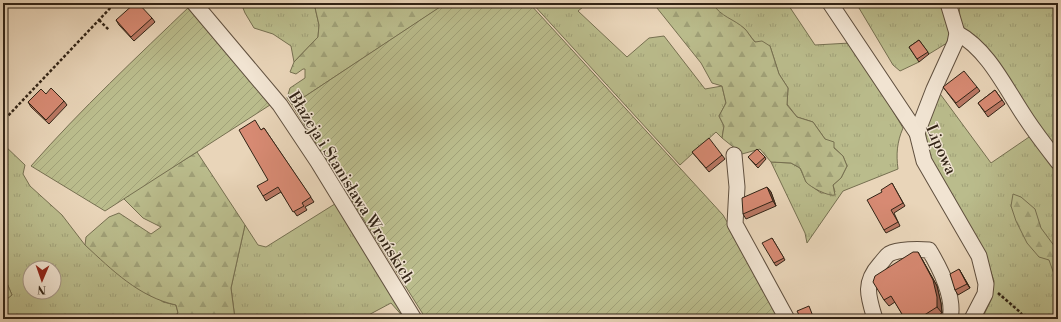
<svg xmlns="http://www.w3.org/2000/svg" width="1061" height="322" font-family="'Libre Bodoni',serif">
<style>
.grass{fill:url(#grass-tufts);stroke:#767051;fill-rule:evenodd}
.forest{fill:url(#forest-firs);stroke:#767051}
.garden{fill:url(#garden-furrows);stroke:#767051}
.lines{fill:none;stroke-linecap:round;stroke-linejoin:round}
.minor-casing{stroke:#60503f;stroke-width:17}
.path{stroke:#322416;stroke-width:2.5;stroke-dasharray:3 2;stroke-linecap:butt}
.minor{stroke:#f1e4d2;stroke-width:15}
.wall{fill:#b97763;stroke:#322416}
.shaded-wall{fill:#966150;stroke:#322416}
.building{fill:#d78a73;stroke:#322416}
.labels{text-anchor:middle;stroke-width:3;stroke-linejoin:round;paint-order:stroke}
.street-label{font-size:16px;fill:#322416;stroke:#f1e4d2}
</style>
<defs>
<pattern id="grass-tufts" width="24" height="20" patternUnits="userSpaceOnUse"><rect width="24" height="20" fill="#babc8c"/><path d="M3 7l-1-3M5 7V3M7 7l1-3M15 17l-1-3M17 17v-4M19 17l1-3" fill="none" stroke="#a0a178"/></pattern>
<pattern id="forest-firs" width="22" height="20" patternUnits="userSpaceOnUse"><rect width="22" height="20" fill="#babc8c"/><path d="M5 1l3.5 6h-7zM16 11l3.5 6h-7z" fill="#a0a178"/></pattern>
<pattern id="garden-furrows" width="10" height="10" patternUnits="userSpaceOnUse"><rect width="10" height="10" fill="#babc8c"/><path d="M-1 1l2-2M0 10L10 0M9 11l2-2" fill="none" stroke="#a0a178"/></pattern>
</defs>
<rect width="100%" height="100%" fill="#e9d5b9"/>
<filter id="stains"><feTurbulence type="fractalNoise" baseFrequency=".005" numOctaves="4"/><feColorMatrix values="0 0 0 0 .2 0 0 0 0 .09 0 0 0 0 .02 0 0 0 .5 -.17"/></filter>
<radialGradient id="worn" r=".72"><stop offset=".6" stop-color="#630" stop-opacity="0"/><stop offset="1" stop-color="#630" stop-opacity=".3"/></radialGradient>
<!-- grass -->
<g class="grass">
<polygon points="241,3 314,3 319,25 318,37 294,62 291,46 273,34 254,28 245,13"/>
<polygon points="532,3 588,3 578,11 627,57 649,38 664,36 705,89 722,86 726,103 719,116 724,126 722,138 716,132 680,165"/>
<path d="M712,3H787L815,45L850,43L851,41L903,128C897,142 896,154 898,169L843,191L807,243L805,233L771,162L791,163L800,168L806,182L821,193L835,192L833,185L841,178L847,166L843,156L825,139L813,122L797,117L787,104L788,88L779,74L770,46L755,42L744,28L724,17L718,12Z"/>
<polygon points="856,3 941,3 951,30 947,43 929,54 921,43 919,62 900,71 893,65"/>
<polygon points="959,3 1058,3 1058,157 964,29 960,20"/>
<polygon points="938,91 991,163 1032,135 1058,170 1058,319 982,319 991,300 994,281 986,257 928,157 924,137 930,108"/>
<path d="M3,144L25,165L23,174L30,186L62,215L85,245L163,302L176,305L178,313L171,319H3V302L12,295L3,274ZM30,268H54V292H30Z"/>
<polygon points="338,202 412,319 405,319 391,303 361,319 235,319 231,288 245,225 258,245 266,247"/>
</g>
<!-- forest -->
<g class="forest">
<polygon points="314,3 445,3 445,4 292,105 287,98 290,88 305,78 305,69 303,69 296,74 290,72 294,62 318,37 319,25"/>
<path d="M653,3H712C722,18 733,18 745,29C748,32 751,38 755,42L762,41L770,46L779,74L788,88L787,105L797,117L813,122L825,139L834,142V148L843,156L847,166L841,178L833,185L835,195C829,197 810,187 806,182C805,180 802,171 800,168L791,163L771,162L760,149L742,154L722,138L724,126L719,116L726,103L722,86L712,83L701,63Z"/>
<path d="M197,152L245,225L231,288L235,319H171L178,313L176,305C139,297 112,270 85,245L86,237L109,217L119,213L151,234L161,227L143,218L123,198Z"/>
<polygon points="1013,194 1021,197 1035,209 1041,228 1058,251 1058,278 1054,274 1049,260 1039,257 1027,243 1016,221 1011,206"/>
<polygon points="3,274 12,295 3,302"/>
</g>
<!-- garden -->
<g class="garden">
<polygon points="446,3 529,3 723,215 784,319 426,319 292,105"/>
<path d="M191,5L272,102L270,105L105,211L31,166C81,109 137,57 191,5Z"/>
</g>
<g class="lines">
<defs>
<g id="minor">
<polyline points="194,3 280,105 318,162 414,319"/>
<polyline points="830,3 917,133 924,161 979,256 986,284 985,294 972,319"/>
<path d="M957,33C989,50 1007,91 1027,120C1037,135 1048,149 1058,162"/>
<polyline points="917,133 934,89 955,43 957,33 948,3"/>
<polyline points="734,155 737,187 735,224 787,319"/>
<path d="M875,319C868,296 863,283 880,264C883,261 886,256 889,254C898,249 919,249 929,250C940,268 955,298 950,319"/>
</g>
</defs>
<!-- minor casing -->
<use href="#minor" class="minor-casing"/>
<!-- path -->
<g class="path">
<polyline points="99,20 109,30"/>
<polyline points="5,119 115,3"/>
<polyline points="998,293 1020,312 1025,319"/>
</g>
<!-- minor -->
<use href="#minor" class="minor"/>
</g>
<!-- wall -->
<g class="wall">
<polygon points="152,18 155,22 134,41 119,25 116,20"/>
<polygon points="919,40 929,54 919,62 909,47"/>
<polygon points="943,87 977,87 980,91 959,108"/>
<polygon points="995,90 1005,104 988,117 978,103"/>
<polygon points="46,94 64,101 67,105 49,124 31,107 28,102"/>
<polygon points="264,128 314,202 305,207 307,210 297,216 281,192 266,201 263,196 268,180 261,130"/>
<polygon points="692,152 722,155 725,159 709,172"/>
<polygon points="748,157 765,157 766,159 758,168"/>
<polygon points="892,183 905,206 894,213 900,226 886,233 884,230"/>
<polygon points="767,187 771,192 776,206 746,219 743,214"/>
<polygon points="772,238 785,260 776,266 774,263"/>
<polygon points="922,259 937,286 941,303 942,313 932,319 905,319 895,302 889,306 884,300"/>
<polygon points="959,269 970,288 958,295 955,290"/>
</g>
<!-- shaded-wall -->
<g class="shaded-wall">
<polygon points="767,187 771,192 776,206 773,201"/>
<polygon points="918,252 922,259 937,286 941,303 942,313 937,307"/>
<polygon points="959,269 962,274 970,288 967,284"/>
</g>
<!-- building -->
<g class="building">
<polygon points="135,3 138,3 152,18 131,37 116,20"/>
<polygon points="919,40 928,52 917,59 909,47"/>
<polygon points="964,71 977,87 956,103 943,87"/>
<polygon points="51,88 64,101 46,120 28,102 41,89 46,94"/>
<polygon points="995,90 1002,100 985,112 978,103"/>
<polygon points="255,120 261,130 264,128 311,197 302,203 304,206 293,212 278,187 263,196 257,186 268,180 239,130"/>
<polygon points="709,138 722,155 706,168 692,152"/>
<polygon points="757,149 765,157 756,165 748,157"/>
<polygon points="892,183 903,203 891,210 898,222 884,230 867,200 882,192 881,190"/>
<polygon points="767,187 773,201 743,214 742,198"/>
<polygon points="772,238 784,258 774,263 762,243"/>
<polygon points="913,252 918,252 933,280 937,297 937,307 918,319 905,319 891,296 884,300 873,282 875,276"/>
<polygon points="959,269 967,284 955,290 950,274"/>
<polygon points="809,306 814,319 801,319 797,311"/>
</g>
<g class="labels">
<!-- street labels -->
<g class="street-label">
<text transform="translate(942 149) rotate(66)" y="6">Lipowa</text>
<text transform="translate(352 187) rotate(58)" y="6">Błażeja i Stanisława Wrońskich</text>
</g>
</g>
<!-- margin -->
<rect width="1061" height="322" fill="none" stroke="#e9d5b9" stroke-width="16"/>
<rect x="4" y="4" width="1053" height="314" fill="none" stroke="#322416" stroke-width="2"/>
<rect x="8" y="8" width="1045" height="306" fill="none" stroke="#322416"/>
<!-- north arrow -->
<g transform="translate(42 280) rotate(182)"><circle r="19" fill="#f1e4d2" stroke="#a59787"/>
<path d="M0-3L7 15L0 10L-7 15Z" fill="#8f2418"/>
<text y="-6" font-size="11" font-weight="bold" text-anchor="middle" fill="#322416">N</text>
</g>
<rect width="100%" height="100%" filter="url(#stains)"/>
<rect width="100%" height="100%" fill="url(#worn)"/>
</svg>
